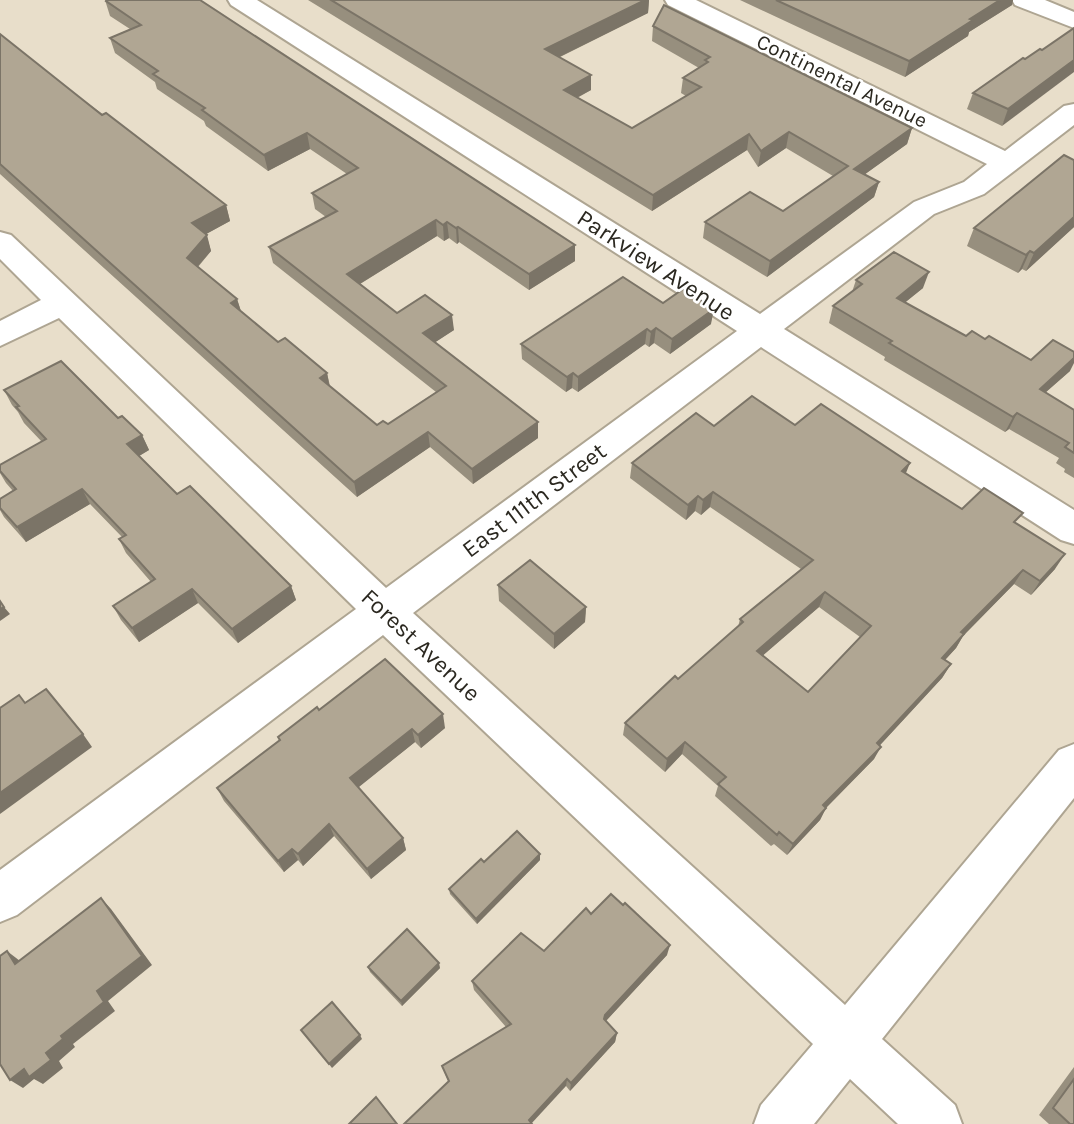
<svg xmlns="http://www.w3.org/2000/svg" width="1074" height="1124" font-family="Karla,sans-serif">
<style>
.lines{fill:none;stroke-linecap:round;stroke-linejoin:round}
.minor-casing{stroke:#aea592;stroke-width:4}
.minor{fill:#fff;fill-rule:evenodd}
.wall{fill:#978f7e;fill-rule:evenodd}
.shaded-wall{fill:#7b7467}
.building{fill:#b0a693;stroke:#7b7467;stroke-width:2;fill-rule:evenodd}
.labels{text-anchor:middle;stroke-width:5;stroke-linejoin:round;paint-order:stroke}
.far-street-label{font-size:21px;fill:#2b2820;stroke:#fff}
.street-label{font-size:24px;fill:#2b2820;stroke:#fff}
</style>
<rect width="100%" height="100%" fill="#e8deca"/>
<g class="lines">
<defs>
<g id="minor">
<polygon points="228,0 257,0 760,314 914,202 964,182 987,164 668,5 665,0 696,0 1005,151 1064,106 1074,104 1074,125 984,194 934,214 784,329 1074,510 1074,544 1061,540 761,347 413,613 845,1005 1059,750 1074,744 1074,798 882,1039 955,1105 962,1124 898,1124 850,1079 814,1124 754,1124 761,1105 813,1044 383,635 17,915 0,922 0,870 356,609 59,318 0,346 0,321 41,300 0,259 0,232 11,235 386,588 737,331 231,5"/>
<polygon points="1012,0 1045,0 1074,12 1074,28 1015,5"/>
</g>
</defs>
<!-- minor casing -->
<use href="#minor" class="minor-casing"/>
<!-- minor -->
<use href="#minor" class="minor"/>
</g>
<!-- wall -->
<g class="wall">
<polygon points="105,0 200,0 575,245 575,261 529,290 459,242 457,244 449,238 444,241 437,236 360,284 397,313 454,330 435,342 538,438 473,484 430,447 357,497 0,174 0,34 78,96 226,205 230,221 206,234 211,251 198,267 237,299 241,311 278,342 327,373 330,386 377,425 388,424 436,392 273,263 269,247 326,217 315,209 312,193 347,174 310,149 268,171 206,126 204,121 157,89 155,82 115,53 110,38 130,29 110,16"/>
<polygon points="308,0 649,0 648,13 560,57 591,90 577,98 632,128 686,96 681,93 683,78 699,68 652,41 653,26 912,128 907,144 865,174 879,182 874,197 767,277 703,238 705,222 783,211 833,176 786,148 758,167 747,150 652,211"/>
<polygon points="740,0 1013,0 1012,5 969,32 968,36 905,77"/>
<polygon points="1040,49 1002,126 967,109 973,93"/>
<polygon points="1074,227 1026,271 1022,269 1018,273 967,246 974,228"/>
<polygon points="856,280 923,288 905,302 966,336 985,339 1031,360 1070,371 1045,393 1074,410 1074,478 1064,472 1065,469 1056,463 1059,458 1009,429 1005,432 884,360 885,357 829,323 833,306 852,292"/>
<polygon points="663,303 711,324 670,354 654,343 649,347 645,344 578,392 572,388 566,392 522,359 521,344"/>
<polygon points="4,390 118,418 142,435 149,450 139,456 177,494 291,586 296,600 238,643 198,603 139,642 121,620 113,606 151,582 126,553 119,539 122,537 90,504 26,542 4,517 0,510 0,499 13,491 6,483 0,473 0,465 42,442 24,423 18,412 12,405"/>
<path d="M795,425L906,473L962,509L1017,524L1055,569L1031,595L1014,584L963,636L956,648L945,660L951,664L942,678L880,745L874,759L826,808L820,820L787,855L774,844L771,846L715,796L718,786L682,754L665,772L623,735L625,723L678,679L738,627L740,619L801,569L710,507L701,515L695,511L686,520L630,478L632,463L714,426ZM819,607L860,637L808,692L763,655Z"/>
<polygon points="498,585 586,607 585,622 554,649 499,601"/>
<polygon points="319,710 445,728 421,748 415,742 358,787 403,838 406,850 371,879 334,836 303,866 298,860 284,872 224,801 217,788 279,741 278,737"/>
<polygon points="540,860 477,924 450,894 449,889 484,862"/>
<polygon points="591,914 667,955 606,1021 617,1033 615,1042 570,1091 566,1086 448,1081 442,1066 506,1027 474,990 472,981 544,951"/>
<polygon points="368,967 440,968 402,1006 370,972"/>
<polygon points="1074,1067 1074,1124 1049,1124 1039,1115"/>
</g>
<!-- shaded-wall -->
<g class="shaded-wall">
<polygon points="645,0 649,0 648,13 545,64 545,49"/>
<polygon points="1000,0 1013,0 1012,5 969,32 968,36 905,77 909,61 970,19"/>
<polygon points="1074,60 1074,72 1002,126 1008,109"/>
<polygon points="591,75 591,90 563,105 564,90"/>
<polygon points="912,128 907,144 850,185 854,169"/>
<polygon points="789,132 786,148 758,167 761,151"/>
<polygon points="307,133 310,149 268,171 264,155"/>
<polygon points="749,134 747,150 652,211 653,195"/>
<polygon points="879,182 874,197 767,277 770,261"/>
<polygon points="226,205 230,221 197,239 192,223"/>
<polygon points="1074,217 1074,227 1026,271 1034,253"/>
<polygon points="436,220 437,236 350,290 347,274"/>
<polygon points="447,222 449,238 444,241 443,225"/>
<polygon points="458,227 459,242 457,244 456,228"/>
<polygon points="207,235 211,251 192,273 187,258"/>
<polygon points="575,245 575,261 529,290 529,274"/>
<polygon points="1030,251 1022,269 1018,273 1026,255"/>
<polygon points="929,272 923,288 891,314 897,298"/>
<polygon points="237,299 242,315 231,303"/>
<polygon points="714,309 711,324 670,354 672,339"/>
<polygon points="452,315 454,330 425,349 423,333"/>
<polygon points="656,328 654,343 649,347 651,332"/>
<polygon points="647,329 645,344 578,392 578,377"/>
<polygon points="1074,358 1074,363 1070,371 1031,405 1040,389"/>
<polygon points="327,373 330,389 320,378"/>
<polygon points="573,373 572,388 566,392 567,377"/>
<polygon points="1017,413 1009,429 1005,432 1013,417"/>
<polygon points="538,422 538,438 473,484 472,469"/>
<polygon points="428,432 430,447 357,497 354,482"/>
<polygon points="142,435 149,450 134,459 127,444"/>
<polygon points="910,463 904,478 902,471"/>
<polygon points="82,489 90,504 26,542 17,527"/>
<polygon points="713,492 710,507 701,515 703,500"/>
<polygon points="698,496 695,511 686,520 688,505"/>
<polygon points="1065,554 1055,569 1031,595 1040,581"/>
<polygon points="1023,570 1014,584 963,636 956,648 934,672 942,658 961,632"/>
<polygon points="291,586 296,600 238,643 232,629"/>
<polygon points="192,589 198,603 139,642 132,628"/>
<polygon points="825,592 819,607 753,664 757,651"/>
<polygon points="4,607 10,614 0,621 0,609"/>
<polygon points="586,607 585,622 554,649 554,634"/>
<polygon points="951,664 942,678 870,756 877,743"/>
<polygon points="443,714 445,728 421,748 418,735"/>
<polygon points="412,729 415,742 354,791 350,778"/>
<polygon points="83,734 92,747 0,814 0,793"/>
<polygon points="685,742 682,754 665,772 667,759"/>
<polygon points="881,747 874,759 817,817 823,805"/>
<polygon points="826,808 820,820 787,855 793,844"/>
<polygon points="329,824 334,836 303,866 298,854"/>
<polygon points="403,838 406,850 371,879 367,869"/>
<polygon points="292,849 298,860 284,872 278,861"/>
<polygon points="540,854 540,860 477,924 476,919"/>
<polygon points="101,898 111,909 152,965 108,1001 115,1011 73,1044 75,1047 59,1061 63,1068 43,1084 34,1079 23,1088 10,1080 46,1053 97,991"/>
<polygon points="670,945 667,955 603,1024 605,1015"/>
<polygon points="7,951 20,961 15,964"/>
<polygon points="439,963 440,968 402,1006 401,1001"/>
<polygon points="617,1033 615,1042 570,1091 571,1083"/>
<polygon points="360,1035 362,1039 332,1068 329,1064"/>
<polygon points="567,1079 566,1086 531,1124 529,1120"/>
</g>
<!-- building -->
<g class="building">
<polygon points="107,0 200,0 575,245 529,274 458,227 456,228 447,222 443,225 436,220 347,274 397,313 425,295 452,315 423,333 538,422 472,469 428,432 354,482 0,164 0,34 78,96 102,115 106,113 226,205 192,223 207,235 187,258 237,299 231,303 278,342 285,338 327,373 320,378 377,425 383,421 388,424 446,386 269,247 337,211 312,193 358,168 307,133 264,155 202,110 205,108 153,74 158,71 110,38 141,25 106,1"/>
<polygon points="331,0 645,0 545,49 591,75 564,90 632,128 701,87 683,78 708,62 705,60 710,57 653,26 664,5 912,128 854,169 879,182 770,261 705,222 750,192 783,211 848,166 789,132 761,151 749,134 653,195"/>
<polygon points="776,0 1000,0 970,19 973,20 909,61"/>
<polygon points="1074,28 1074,60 1008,109 973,93 1023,58 1025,59 1040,49 1042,50"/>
<polygon points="1064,155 1074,160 1074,217 1034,253 1030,251 1026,255 974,228"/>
<polygon points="894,252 929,272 897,298 966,336 972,331 985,339 989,336 1031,360 1053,340 1074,352 1074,358 1040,389 1074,410 1074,453 1065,447 1069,443 1017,413 1013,417 889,343 892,341 833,306 862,284 856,280"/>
<polygon points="623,277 663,303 683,289 714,309 672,339 656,328 651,332 647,329 578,377 573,373 567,377 521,344"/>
<polygon points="61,361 118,418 122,416 142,435 127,444 177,494 190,486 291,586 232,629 192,589 132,628 113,606 155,579 119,539 126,535 82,489 17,527 0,508 0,499 16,489 0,471 0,465 46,439 16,407 19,406 4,390"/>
<path d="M752,396L795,425L821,404L910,463L902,471L962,509L984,488L1023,513L1014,522L1065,554L1040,581L1023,570L961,632L964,634L942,658L951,664L877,743L881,747L823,805L826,808L793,844L779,832L777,835L718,784L726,777L685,742L667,759L625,723L675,676L678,679L743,622L740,619L813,560L713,492L703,500L698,496L688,505L632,463L696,413L714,426ZM825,592L871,626L808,692L757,651Z"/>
<polygon points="530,560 586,607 554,634 498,585"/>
<polygon points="0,601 4,607 0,609"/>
<polygon points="385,659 443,714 418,735 412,729 350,778 403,838 367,869 329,824 298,854 292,849 278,861 217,788 280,740 278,737 317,707 319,710"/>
<polygon points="46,689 83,734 0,793 0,708 19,695 25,703"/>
<polygon points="517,831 540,854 476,919 449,889 481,859 484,862"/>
<polygon points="611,894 623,905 625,903 670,945 605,1015 604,1019 617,1033 571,1083 567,1079 529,1120 532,1124 404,1124 449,1081 442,1066 511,1024 472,981 521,933 544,951 586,908 591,914"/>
<polygon points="101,898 142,956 97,991 104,1002 61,1036 63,1039 46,1053 51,1060 29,1077 24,1069 10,1080 0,1064 0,956 7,951 15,964"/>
<polygon points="407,929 439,963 401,1001 368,967"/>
<polygon points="332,1002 360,1035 329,1064 301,1030"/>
<polygon points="1074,1079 1074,1124 1070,1124 1053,1108"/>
<polygon points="376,1097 397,1124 349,1124"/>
</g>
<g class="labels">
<!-- far-street labels -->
<g class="far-street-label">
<text transform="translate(842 81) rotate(26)" y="7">Continental Avenue</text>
</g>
<!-- street labels -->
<g class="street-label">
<text transform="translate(656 265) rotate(33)" y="8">Parkview Avenue</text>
<text transform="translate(534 500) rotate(-37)" y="8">East 111th Street</text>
<text transform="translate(421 645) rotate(43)" y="8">Forest Avenue</text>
</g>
</g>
</svg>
